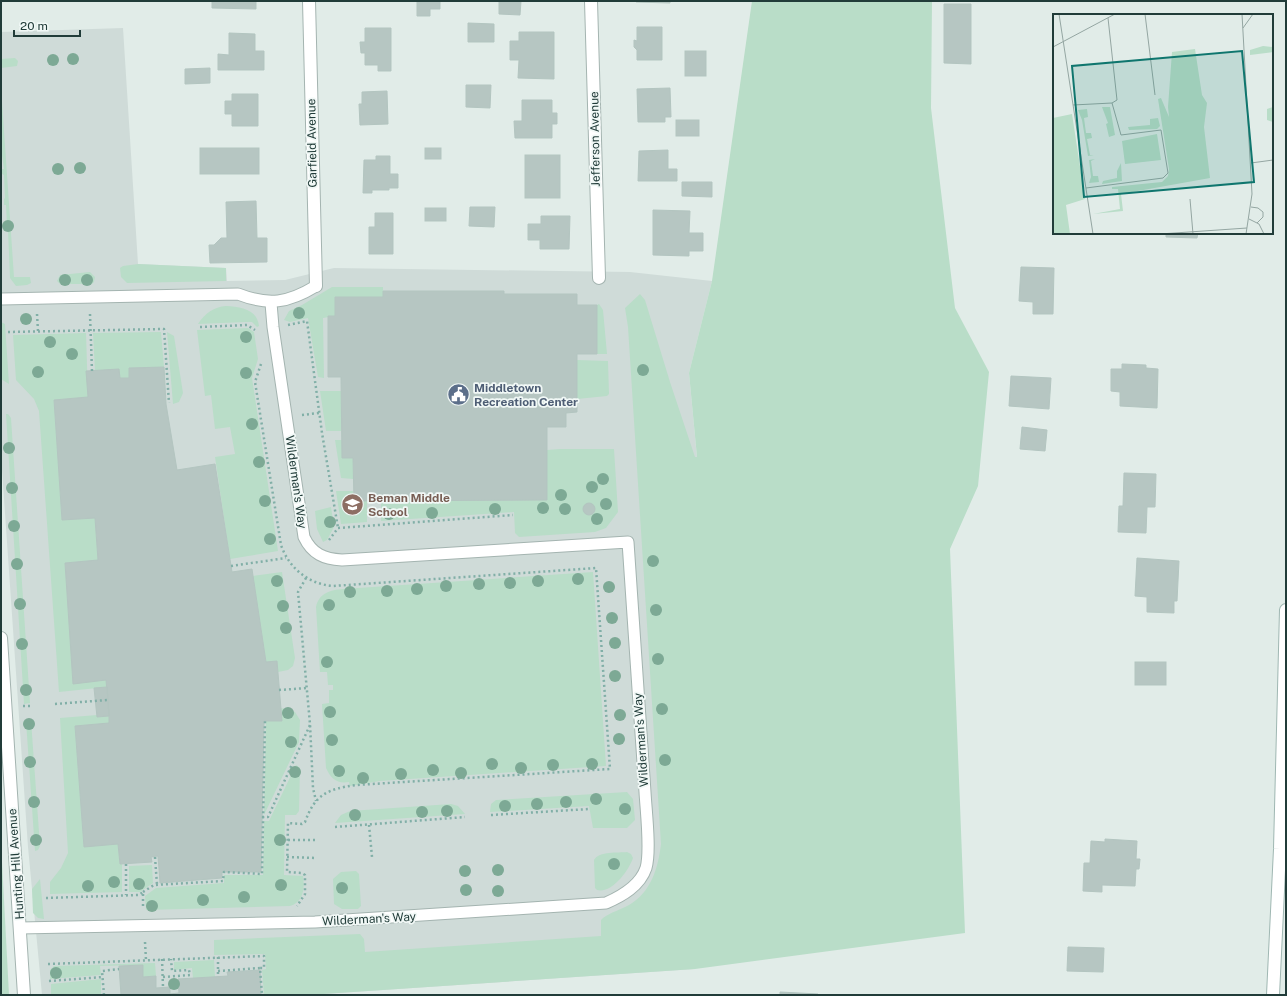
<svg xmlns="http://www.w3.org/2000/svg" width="1287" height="996" font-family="'Public Sans',sans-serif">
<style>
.built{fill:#cfdbd8}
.green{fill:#b9ddc8}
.building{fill:#b6c6c2;stroke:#b3c5c0}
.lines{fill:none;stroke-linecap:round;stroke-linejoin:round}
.lane-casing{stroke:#a4b4b0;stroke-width:13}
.street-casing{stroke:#a4b4b0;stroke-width:14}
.secondary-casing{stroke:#9fb7b2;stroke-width:14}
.path{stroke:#81afa7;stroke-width:2.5;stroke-dasharray:2 3;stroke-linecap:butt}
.lane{stroke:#fff;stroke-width:11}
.street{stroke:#fff;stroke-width:12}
.secondary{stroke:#fff;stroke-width:12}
.tree{fill:#7da995}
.labels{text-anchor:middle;stroke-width:3.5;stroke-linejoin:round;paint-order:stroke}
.street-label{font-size:12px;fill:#213c39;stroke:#f1f8f6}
.service-label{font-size:12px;font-weight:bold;fill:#4e5e75;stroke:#f1f8f6;text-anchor:start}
.education-label{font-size:12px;font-weight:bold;fill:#785e54;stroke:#f1f8f6;text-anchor:start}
.inset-road{fill:none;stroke:#94a6a2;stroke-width:1}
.view{fill:#0f766e;fill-opacity:0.15;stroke:#0f766e;stroke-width:2}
.inset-edge{fill:none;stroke:#213c39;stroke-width:2}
</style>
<rect width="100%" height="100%" fill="#e1ece8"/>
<!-- built -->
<polygon class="built" points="123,28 138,264 226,268 227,281 285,280 334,268 630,272 712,281 689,373 706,553 695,969 308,995 42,995 28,847 1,455 1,32"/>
<!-- green -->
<g class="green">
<path d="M752,1H932L931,108L955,308L989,372L978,486L950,549L965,933L695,969L308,995H264L262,970L266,969L265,954L214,955V940L360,934L364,939L365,952L601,936V920L603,918C611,912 620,910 629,905C651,892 658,869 661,844L628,327L625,308L640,294L645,300L670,382L695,457H697L689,373L712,281Z"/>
<polygon points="15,58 18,61 17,66 1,68 1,59"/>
<polygon points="1,87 14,277 30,277 31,283 27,285 16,286 10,278 8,230 6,230 5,225 7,225 6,205 4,205 4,199 5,198 4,175 2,174 2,169 4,169 1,149"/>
<polygon points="138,264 226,268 226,281 127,283 121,277 120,268 123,266"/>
<polygon points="90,272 95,277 94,282 92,284 60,284 57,281 60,275"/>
<polygon points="332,287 383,287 383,297 335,297 335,316 323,318 324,378 318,377 308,318 290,322 284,320 289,311 302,305"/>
<polygon points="599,304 603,310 607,354 597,354 597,305"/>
<path d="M226,306C241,307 257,309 259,326L257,327L252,322H246L198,324C205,313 214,307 226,306Z"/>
<polygon points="1,322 5,324 9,384 1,379"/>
<polygon points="248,328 254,332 258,359 252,378 278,551 230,559 215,457 235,454 230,427 215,429 211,395 205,396 197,330"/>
<polygon points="161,332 164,367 129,368 129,378 120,378 119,369 95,371 93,333"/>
<polygon points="167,332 174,336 183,393 179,402 173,404"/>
<polygon points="86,333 88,397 54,400 62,520 95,518 98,560 65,563 73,683 106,680 107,687 59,692 39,411 34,399 16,380 13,335"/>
<polygon points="577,360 608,361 609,394 607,396 577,399"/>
<polygon points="320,391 341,391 341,431 326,431"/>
<polygon points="6,414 8,414 11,418 30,703 24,704"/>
<polygon points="335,440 342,440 342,458 353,458 353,479 341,478"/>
<polygon points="560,449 614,449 618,512 606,528 595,532 519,537 515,533 514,512 381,521 381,501 547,500 547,450"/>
<polygon points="336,491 353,491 354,501 367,501 367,522 341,524"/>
<polygon points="331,507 334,527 327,540 323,542 317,529 315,511"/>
<polygon points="282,572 295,658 293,666 288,670 278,672 277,661 266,662 253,576"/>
<path d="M593,572L606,766L380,781L350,786L349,782C337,784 331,779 326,768L322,704L329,703V690H333V685H328L327,672H320L316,607C319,593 330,590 343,589Z"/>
<polygon points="281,708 295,712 300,720 299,742 264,815 266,721"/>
<polygon points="97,715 97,717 109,716 109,723 75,726 84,846 118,844 120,864 122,864 122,892 50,894 50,882 61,868 68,853 60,718"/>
<polygon points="31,720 40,846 38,850 35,851 26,721"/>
<path d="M296,765L300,768L299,811L296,815H285L284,875L303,876C305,889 303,902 290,906L146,910L145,896L156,888L224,883V875H263L264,821H269Z"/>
<polygon points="627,792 633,799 635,820 627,828 593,828 589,806 490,812 491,804 496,800"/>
<polygon points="451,804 458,806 465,814 335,823 341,815 350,811"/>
<polygon points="1,843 9,995 1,995"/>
<path d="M627,852L631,854L633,858C629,870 612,894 597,890L595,888L594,860C599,851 618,853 627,852Z"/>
<polygon points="152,865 153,883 140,892 129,892 129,866"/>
<polygon points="341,872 356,871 359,874 361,906 358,909 342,909 334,904 333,879"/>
<polygon points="40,879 44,919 38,918 33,913 32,889"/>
<polygon points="214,960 215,977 193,978 192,968 174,970 174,962"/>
<polygon points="155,963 156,976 143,977 143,965 100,966 101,975 50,979 50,970 54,966"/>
<polygon points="101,979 101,995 51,995 51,984"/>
</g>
<!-- building -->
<g class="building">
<polygon points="212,1 256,1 256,9 212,8"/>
<polygon points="417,1 440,1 440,9 430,9 430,16 417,16"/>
<polygon points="499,1 521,1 520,15 499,14"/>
<polygon points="636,1 670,1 670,3 636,2"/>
<polygon points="944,4 971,4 971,64 944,63"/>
<polygon points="468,23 494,24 494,42 468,42"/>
<polygon points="637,27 662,27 662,60 637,60 637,50 634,47 634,40 637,41"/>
<polygon points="365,28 391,28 391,71 378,71 378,65 365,65 365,53 361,53 360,42 365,42"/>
<polygon points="519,32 554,32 554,79 518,78 519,60 510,60 510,41 519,41"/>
<polygon points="229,33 255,34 255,51 264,51 264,70 218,70 218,54 229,55"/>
<rect x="685" y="51" width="21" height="25"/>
<polygon points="210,68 210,83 185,84 185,69"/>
<polygon points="466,85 491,85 490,108 466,107"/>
<polygon points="670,88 671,117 665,117 665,122 638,122 637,89"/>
<polygon points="387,91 388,124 360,125 359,104 362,104 362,92"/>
<polygon points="232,94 258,94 258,126 232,126 232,114 225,114 225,101 232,101"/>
<polygon points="522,100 552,100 552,113 557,113 557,124 552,124 552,138 515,138 514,121 522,121"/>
<rect x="676" y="120" width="23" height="16"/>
<rect x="200" y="148" width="59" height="26"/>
<rect x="425" y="148" width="16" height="11"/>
<polygon points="668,150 668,169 677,169 677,181 638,181 639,151"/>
<rect x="525" y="155" width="35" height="43"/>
<polygon points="376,156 390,156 390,174 398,174 398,188 389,188 389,190 372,190 372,193 363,193 364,160 376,160"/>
<polygon points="682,182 712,182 712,197 682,196"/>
<polygon points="256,201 257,238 267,238 267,262 210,263 209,245 214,245 221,238 227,238 226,202"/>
<polygon points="470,207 495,207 494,227 469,226"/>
<rect x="425" y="208" width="21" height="13"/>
<polygon points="653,210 690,211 689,233 703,233 703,251 689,251 689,256 653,255"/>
<polygon points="375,213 393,213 393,254 369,254 369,227 375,227"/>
<polygon points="541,216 570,216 569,249 540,249 540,240 528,240 528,224 541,224"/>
<polygon points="1166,233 1198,233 1197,238 1166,237"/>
<polygon points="1021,267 1054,268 1053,314 1033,314 1033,302 1019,301"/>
<polygon points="383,291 504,291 504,294 577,294 577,305 597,305 597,354 577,354 577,412 566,413 566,427 547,427 547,500 354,501 353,458 342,458 341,377 328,377 328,316 335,316 335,297 383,297"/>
<polygon points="1122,364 1146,365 1146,368 1158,369 1157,408 1120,406 1120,392 1111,391 1111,369 1122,369"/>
<polygon points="164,367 166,404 177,470 215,464 232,572 252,569 266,662 277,661 282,721 264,721 261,872 222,872 222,878 160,883 158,856 151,857 152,862 120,864 118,844 84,847 75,726 109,723 109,716 106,680 73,684 65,563 98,560 95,518 62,520 54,400 88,397 86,371 119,369 120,378 129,378 129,368"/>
<polygon points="1011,376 1051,378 1049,409 1009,406"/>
<polygon points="1022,427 1047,430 1045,451 1020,449"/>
<polygon points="1124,473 1156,474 1155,507 1147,507 1146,533 1118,532 1119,506 1123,506"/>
<circle cx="589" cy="509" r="6"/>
<polygon points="1137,558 1179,561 1177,601 1174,601 1174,613 1147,612 1147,597 1135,596"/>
<rect x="1135" y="662" width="31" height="23"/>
<polygon points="107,687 109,716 97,717 94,688"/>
<polygon points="1105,839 1137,841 1136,859 1140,859 1139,869 1136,869 1135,886 1102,885 1102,892 1083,891 1084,863 1090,863 1091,841 1105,842"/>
<polygon points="1068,947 1104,948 1103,972 1067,971"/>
<polygon points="143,965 143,977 156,976 156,988 170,987 170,994 179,993 178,979 228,976 227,972 260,970 261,995 121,995 119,966"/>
<polygon points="780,992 818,994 818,995 780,995"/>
</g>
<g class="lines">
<defs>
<g id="lane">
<path d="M1,299L238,294C269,306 288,303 316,286"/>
<path d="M20,928L315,922L606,903C622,896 640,886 646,868C651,851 646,811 645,792C640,709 633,625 628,542L342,560C324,559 312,554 304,537L273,327L271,303"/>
</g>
<g id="street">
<polyline points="309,1 316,286"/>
<polyline points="591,1 599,278"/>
<polyline points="1,638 24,995"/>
</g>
<polyline id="secondary" points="1273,995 1280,849 1286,610"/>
</defs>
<!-- lane casing -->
<use href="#lane" class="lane-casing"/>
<!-- street casing -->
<use href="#street" class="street-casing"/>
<!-- secondary casing -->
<use href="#secondary" class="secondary-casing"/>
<!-- path -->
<g class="path">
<polyline points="37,314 38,331"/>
<polyline points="90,314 92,371"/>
<polyline points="288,325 307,321 322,433 338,528"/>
<polyline points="200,327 247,325 255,330"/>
<polyline points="8,332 164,329 169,403"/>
<path d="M261,364L255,382L281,545C289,568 308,584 333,586L596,568L610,769L356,785C328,789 315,794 305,822L302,824L288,823L287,872L302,873L305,875V894L297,906"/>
<polyline points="302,415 319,413"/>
<polyline points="329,540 338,528 513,515"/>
<polyline points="231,566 286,558"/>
<polyline points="306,578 298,592 310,724 313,788 316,801"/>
<polyline points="279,690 307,688"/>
<polyline points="55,704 108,700"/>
<polyline points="23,706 30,706"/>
<polyline points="491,815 589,809"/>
<polyline points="262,817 268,817 310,725"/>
<polyline points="369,825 372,857"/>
<polyline points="335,827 465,817"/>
<polyline points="288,840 316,840"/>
<polyline points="155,857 157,885"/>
<polyline points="287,857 316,858"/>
<polyline points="126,864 126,895"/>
<polyline points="143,892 154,885 223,881 224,872 262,874 265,721"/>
<polyline points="46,898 139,895 143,892 143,909"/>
<polyline points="145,942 146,960"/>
<polyline points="218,957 218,976"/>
<polyline points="162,959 163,987"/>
<polyline points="48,964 264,956 264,968 260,968 262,995"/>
<polyline points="218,971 260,968"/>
<polyline points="163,977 190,975 189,970 172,971 171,959"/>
<polyline points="49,981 103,977"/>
<polyline points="104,995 102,971 119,969"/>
</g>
<!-- lane -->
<use href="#lane" class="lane"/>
<!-- street -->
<use href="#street" class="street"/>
<!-- secondary -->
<use href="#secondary" class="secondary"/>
</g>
<!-- trees -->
<g class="tree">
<circle cx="73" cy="59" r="6"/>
<circle cx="53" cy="60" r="6"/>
<circle cx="80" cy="168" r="6"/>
<circle cx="58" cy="169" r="6"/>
<circle cx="8" cy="226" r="6"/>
<circle cx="65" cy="280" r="6"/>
<circle cx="87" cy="280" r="6"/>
<circle cx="299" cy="313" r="6"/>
<circle cx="26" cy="319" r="6"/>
<circle cx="246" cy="337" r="6"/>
<circle cx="50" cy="342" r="6"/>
<circle cx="72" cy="354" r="6"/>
<circle cx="643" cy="370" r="6"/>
<circle cx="38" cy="372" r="6"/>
<circle cx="246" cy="373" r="6"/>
<circle cx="252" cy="424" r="6"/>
<circle cx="9" cy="448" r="6"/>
<circle cx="259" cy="462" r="6"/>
<circle cx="603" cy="479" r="6"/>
<circle cx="592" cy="487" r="6"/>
<circle cx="12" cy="488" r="6"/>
<circle cx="561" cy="495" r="6"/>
<circle cx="265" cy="501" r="6"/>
<circle cx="606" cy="504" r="6"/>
<circle cx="543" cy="508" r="6"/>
<circle cx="495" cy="509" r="6"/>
<circle cx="565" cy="509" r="6"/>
<circle cx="432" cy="513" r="6"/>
<circle cx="389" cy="514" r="6"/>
<circle cx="597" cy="519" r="6"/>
<circle cx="330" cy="522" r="6"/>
<circle cx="14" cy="526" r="6"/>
<circle cx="270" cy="539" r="6"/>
<circle cx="653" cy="561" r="6"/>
<circle cx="17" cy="564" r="6"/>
<circle cx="578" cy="579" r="6"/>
<circle cx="277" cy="581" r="6"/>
<circle cx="538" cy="581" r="6"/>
<circle cx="510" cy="583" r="6"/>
<circle cx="479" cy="584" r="6"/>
<circle cx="446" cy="586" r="6"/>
<circle cx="609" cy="587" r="6"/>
<circle cx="417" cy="589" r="6"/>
<circle cx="387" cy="591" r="6"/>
<circle cx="350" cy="592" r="6"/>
<circle cx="20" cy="604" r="6"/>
<circle cx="329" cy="605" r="6"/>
<circle cx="283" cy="606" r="6"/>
<circle cx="656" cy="610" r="6"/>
<circle cx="612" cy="618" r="6"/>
<circle cx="286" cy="628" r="6"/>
<circle cx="615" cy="643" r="6"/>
<circle cx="22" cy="644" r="6"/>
<circle cx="658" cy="659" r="6"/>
<circle cx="327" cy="662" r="6"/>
<circle cx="615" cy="676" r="6"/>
<circle cx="26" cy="690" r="6"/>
<circle cx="662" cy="709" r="6"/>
<circle cx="330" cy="712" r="6"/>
<circle cx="288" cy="713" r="6"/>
<circle cx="620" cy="715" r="6"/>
<circle cx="29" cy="724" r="6"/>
<circle cx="619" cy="739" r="6"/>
<circle cx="332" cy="740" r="6"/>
<circle cx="291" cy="742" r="6"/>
<circle cx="665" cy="760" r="6"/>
<circle cx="30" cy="762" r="6"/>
<circle cx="492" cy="764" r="6"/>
<circle cx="592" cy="764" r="6"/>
<circle cx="553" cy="765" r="6"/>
<circle cx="521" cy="768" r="6"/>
<circle cx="433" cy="770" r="6"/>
<circle cx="339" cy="771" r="6"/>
<circle cx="295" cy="772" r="6"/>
<circle cx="461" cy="773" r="6"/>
<circle cx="401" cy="774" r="6"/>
<circle cx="363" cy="778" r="6"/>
<circle cx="596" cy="799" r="6"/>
<circle cx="34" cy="802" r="6"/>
<circle cx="566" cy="802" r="6"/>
<circle cx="537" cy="804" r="6"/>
<circle cx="505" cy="806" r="6"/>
<circle cx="625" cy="809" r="6"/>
<circle cx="447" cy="811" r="6"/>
<circle cx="422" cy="812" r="6"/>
<circle cx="355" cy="815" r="6"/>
<circle cx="36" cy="840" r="6"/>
<circle cx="280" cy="840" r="6"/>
<circle cx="614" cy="864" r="6"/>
<circle cx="498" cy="870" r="6"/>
<circle cx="465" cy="871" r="6"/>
<circle cx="114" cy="882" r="6"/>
<circle cx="139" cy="884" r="6"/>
<circle cx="281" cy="885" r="6"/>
<circle cx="88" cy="886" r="6"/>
<circle cx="342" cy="888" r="6"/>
<circle cx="466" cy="890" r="6"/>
<circle cx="498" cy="891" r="6"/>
<circle cx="244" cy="897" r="6"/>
<circle cx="203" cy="900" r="6"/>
<circle cx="152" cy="906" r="6"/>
<circle cx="56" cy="973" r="6"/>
<circle cx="174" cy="984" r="6"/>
</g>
<!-- icons -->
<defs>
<symbol id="civic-disc" viewBox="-11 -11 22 22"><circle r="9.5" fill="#5c6f8a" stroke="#f1f8f6"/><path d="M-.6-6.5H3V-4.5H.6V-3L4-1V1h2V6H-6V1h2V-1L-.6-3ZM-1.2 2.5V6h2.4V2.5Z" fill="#fff"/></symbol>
<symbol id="school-disc" viewBox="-11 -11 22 22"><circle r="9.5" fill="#8d6e63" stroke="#f1f8f6"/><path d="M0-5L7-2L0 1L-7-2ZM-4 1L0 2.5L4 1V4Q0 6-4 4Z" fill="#fff"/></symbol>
</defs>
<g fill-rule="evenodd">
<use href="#civic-disc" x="446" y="382" width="25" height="25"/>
<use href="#school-disc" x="340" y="492" width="25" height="25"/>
</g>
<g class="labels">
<!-- street labels -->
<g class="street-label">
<text transform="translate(595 139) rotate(-91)" y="4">Jefferson Avenue</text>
<text transform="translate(312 143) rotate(-91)" y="4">Garfield Avenue</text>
<text transform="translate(296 482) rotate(82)" y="4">Wilderman's Way</text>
<text transform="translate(641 740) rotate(-94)" y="4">Wilderman's Way</text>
<text transform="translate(16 864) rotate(-94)" y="4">Hunting Hill Avenue</text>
<text transform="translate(369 919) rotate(-3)" y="4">Wilderman's Way</text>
</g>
<!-- service labels -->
<g class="service-label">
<text x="474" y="392">Middletown<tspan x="474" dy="14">Recreation Center</tspan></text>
</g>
<!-- education labels -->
<g class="education-label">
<text x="368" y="502">Beman Middle<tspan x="368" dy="14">School</tspan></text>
</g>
</g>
<!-- overview -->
<g transform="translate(1053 14)">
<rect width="220" height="220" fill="#e1ece8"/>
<path d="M210,32L220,33V38L197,41V36ZM142,35L149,81L154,89L151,113L157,164L68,180L70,197L40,200L67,195L65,175H59V173L109,168L115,162L116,155L105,85L108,84L116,103L115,93L119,38ZM49,93H57L62,121L56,123L53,110L55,109ZM220,93V108L214,106V95ZM34,95L35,103L31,104L33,119H38L39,124L34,125L37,141H41L35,142L29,106L25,96ZM19,100L32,185L13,191L17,220H0V104ZM105,104L107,112L104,115L76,116L75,113L97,111V105ZM104,120L108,146L72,150L69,127ZM42,145L38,147L40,162H45L46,168L36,169L38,163L36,146ZM68,149L69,167L49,170L50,167L64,164V157Z" fill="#b9ddc8"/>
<path class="inset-road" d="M6,0L40,220M92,0L102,81M189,0L199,180L193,220M190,14L200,0M0,33L62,0M20,91L59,89L64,86L55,4M198,149L220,146M33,174L110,164L115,159L108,116L68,121L59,89M137,185L140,220M198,193L205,194L210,198V203L204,209M196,205L206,210L211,220M107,220L194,214"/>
<path class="view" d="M189,37L201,168L31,183L19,52Z"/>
<rect width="220" height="220" class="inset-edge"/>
</g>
<!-- border -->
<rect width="1287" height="996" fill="none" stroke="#213c39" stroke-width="4"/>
<!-- scale -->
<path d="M14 30v6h66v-6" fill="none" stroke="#213c39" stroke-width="2"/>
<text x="20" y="30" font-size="12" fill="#213c39" stroke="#f1f8f6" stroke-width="3" paint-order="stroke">20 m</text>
</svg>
